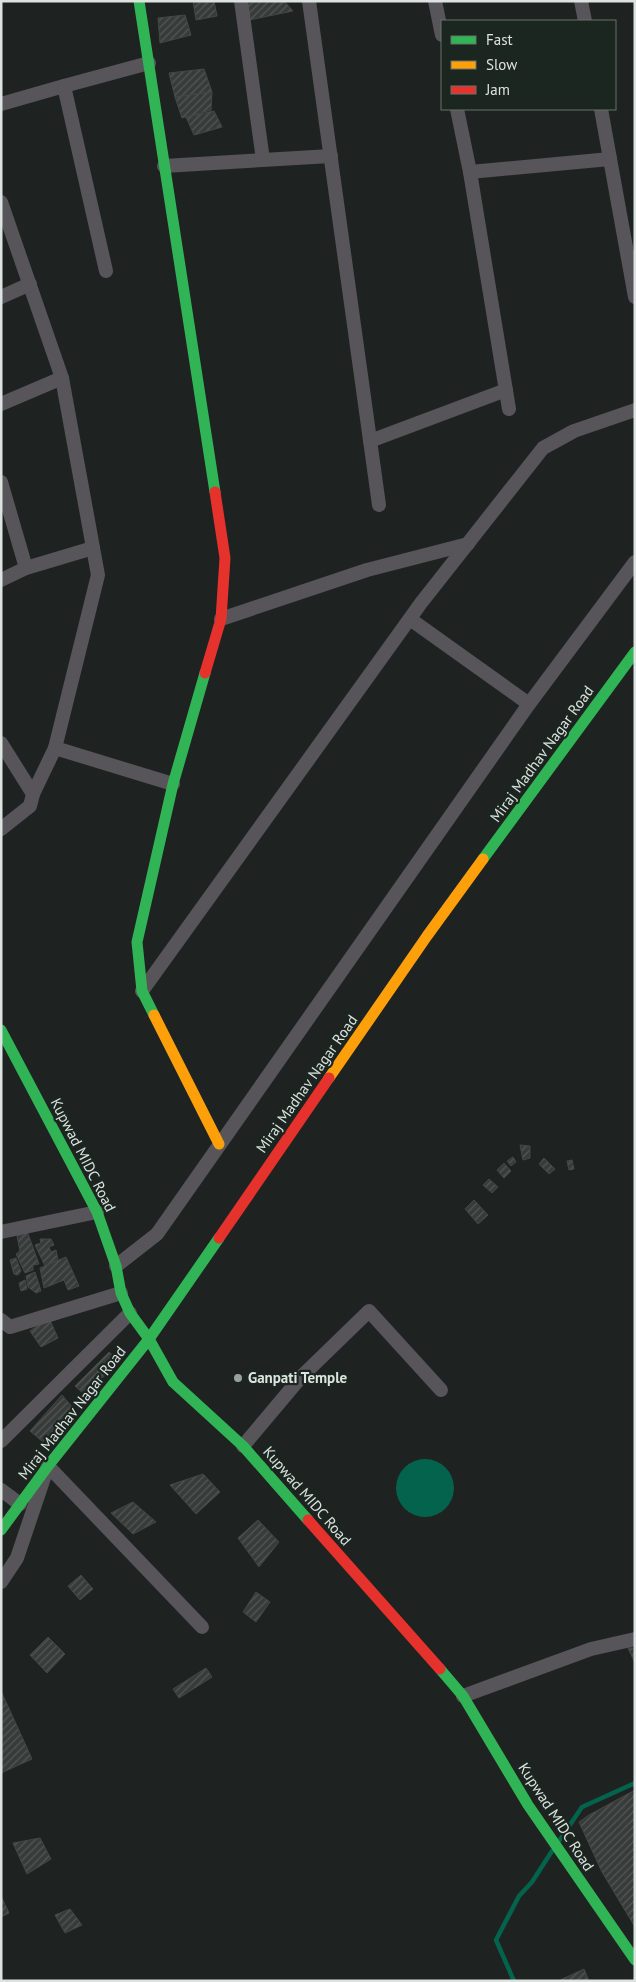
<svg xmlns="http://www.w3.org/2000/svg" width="636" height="1982" font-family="'PT Sans',sans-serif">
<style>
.water{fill:#03634c}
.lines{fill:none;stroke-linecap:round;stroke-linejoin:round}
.stream{stroke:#03634c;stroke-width:4.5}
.building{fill:url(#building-hatch);stroke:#434846}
.street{stroke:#57545a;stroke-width:14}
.fast{stroke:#30b455;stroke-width:11}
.slow{stroke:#ff9f0a;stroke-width:11}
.jam{stroke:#e5322d;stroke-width:11}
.poi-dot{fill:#9aa09d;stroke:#1b2621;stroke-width:2}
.labels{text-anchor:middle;stroke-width:4.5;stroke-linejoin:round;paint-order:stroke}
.street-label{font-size:15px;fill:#dce3e0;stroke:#1b2621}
.poi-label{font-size:15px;font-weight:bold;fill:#dce3e0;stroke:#1b2621;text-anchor:start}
</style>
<defs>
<pattern id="building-hatch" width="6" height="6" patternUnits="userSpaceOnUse" patternTransform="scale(1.25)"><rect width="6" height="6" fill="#373b39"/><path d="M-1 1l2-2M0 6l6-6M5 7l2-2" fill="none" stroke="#535755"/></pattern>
</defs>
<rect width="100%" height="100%" fill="#1e2321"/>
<!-- water -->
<circle class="water" cx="425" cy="1488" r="29"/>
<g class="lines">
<!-- stream -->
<g class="stream">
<polyline points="559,1841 582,1807 635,1783"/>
<polyline points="514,1981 496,1940 519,1896 532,1882 552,1851"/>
</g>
</g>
<!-- building -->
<g class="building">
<polygon points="193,1 214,1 217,16 196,20"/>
<polygon points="245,1 284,1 293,11 249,20"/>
<polygon points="185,15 191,35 160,43 158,18"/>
<polygon points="204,69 212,92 175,97 169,73"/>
<polygon points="212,92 211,110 182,118 175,97"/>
<polygon points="214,111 222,127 194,135 186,117"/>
<polygon points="520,1145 530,1146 530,1158 523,1160"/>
<polygon points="513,1157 516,1162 511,1166 507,1161"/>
<polygon points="544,1158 555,1169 549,1174 539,1164"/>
<polygon points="572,1160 574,1169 569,1170 567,1161"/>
<polygon points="504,1163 511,1171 504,1178 497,1170"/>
<polygon points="489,1179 498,1187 492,1193 483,1185"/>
<polygon points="474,1200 488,1215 478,1224 465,1209"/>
<polygon points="27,1231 39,1264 33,1265 33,1270 25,1273 16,1254 20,1251 17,1236"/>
<polygon points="40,1239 51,1239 54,1245 49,1247 51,1252 56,1250 58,1260 45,1266 35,1245 41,1243"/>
<polygon points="66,1257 79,1286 68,1290 64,1280 44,1288 40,1268"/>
<polygon points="16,1258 21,1271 18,1275 14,1274 10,1260"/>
<polygon points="35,1272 41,1291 36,1293 28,1287 26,1276"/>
<polygon points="25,1280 27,1289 21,1291 19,1283"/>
<polygon points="49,1318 58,1338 41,1347 30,1331"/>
<polygon points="109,1352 120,1362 84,1394 75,1386"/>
<polygon points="62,1395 73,1408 43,1442 30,1431"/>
<polygon points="203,1474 220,1492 196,1514 170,1485"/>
<polygon points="133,1502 156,1522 133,1534 111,1513"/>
<polygon points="258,1520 279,1542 259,1567 238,1538"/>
<polygon points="81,1575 93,1589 80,1600 68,1586"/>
<polygon points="256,1592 270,1602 256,1622 243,1612"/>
<polygon points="48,1637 65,1654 47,1673 30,1655"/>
<polygon points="628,1648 635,1648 635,1663"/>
<polygon points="206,1668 212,1677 179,1698 173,1689"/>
<polygon points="1,1691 32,1759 1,1773"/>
<polygon points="635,1790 635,1927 602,1872 579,1822 589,1815"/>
<polygon points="40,1838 51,1859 27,1874 13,1843"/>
<polygon points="1,1896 9,1913 1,1917"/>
<polygon points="70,1909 82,1925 65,1933 55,1915"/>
<polygon points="584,1969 589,1981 558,1981"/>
</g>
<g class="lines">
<!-- street -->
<g class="street">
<polyline points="241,1 263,160"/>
<polyline points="309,1 379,505"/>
<polyline points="435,1 442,35"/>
<polyline points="581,1 585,21"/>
<polyline points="1,104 64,86"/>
<polyline points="457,109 470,172 509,409"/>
<polyline points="601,109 635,297"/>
<polyline points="164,166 331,156"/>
<polyline points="470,172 610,159"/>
<polyline points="1,202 62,378 98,575 55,748 33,794"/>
<polyline points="106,271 64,86 149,63"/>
<polyline points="1,297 30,284"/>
<polyline points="1,404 62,378"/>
<polyline points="370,441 506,390"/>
<polyline points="1,482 26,568"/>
<polyline points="1,580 26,568 93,548"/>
<polyline points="221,619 367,570 468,544"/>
<polyline points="410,619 529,704"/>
<polyline points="1,743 33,794 30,806 1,829"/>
<polyline points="55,748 173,784"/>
<polyline points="142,991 421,603 543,448 574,431 635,410"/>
<polyline points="1,1232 97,1212"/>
<polyline points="116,1266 157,1234 529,704 635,562"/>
<polyline points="1,1320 10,1327 121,1293"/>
<polyline points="1,1441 130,1313"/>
<polyline points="243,1446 301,1377 369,1311 441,1390"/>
<polyline points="1,1490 20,1504"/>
<polyline points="1,1582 17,1558 48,1466 202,1627"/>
<polyline points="463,1696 591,1649 635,1639"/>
</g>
<!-- fast -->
<g class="fast">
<polyline points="139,1 215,492"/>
<polyline points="483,859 635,652"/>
<polyline points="154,1015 142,991 137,942 173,784 205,673"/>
<polyline points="1,1030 97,1212 116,1266 121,1293 130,1313 149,1339 173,1382 243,1446 308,1520"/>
<polyline points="1,1530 48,1466 149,1339 219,1238"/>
<polyline points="440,1669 463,1696 528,1805 635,1960"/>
</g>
<!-- slow -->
<g class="slow">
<polyline points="154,1015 219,1144"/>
<polyline points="329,1078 427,936 483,859"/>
</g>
<!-- jam -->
<g class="jam">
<polyline points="205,673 221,619 225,558 215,492"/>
<polyline points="219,1238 329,1078"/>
<polyline points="308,1520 440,1669"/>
</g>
</g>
<!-- markers -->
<circle class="poi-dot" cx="238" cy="1378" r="5"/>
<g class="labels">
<!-- street labels -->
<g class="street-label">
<text transform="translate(542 754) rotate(-54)" y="5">Miraj Madhav Nagar Road</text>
<text transform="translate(307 1084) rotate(-55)" y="5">Miraj Madhav Nagar Road</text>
<text transform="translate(83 1155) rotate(63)" y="5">Kupwad MIDC Road</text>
<text transform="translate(72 1413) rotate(-52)" y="5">Miraj Madhav Nagar Road</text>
<text transform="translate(307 1496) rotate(49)" y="5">Kupwad MIDC Road</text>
<text transform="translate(556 1817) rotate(57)" y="5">Kupwad MIDC Road</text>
</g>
<!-- poi labels -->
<g class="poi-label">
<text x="248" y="1383">Ganpati Temple</text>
</g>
</g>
<!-- border -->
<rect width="636" height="1982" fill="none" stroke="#dce3e0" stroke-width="5"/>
<!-- legend -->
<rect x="441" y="20" width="175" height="90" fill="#1b2621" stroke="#68726d"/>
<rect x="451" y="36" width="25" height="8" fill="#30b455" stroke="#68726d"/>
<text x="486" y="45" font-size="15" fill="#dce3e0">Fast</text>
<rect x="451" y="61" width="25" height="8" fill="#ff9f0a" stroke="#68726d"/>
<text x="486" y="70" font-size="15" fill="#dce3e0">Slow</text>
<rect x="451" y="86" width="25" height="8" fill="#e5322d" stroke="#68726d"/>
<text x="486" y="95" font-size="15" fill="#dce3e0">Jam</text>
</svg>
